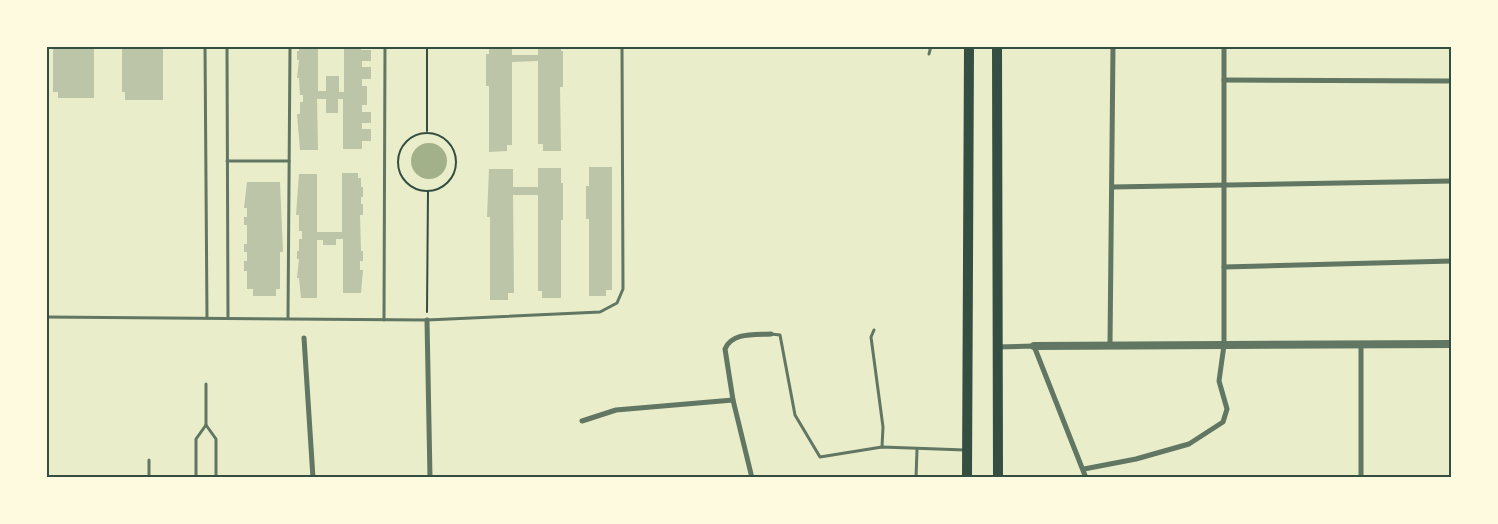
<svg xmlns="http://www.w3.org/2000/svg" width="1498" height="524" font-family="Mulish,sans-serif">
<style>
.green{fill:#cad2ad}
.water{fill:#a3b18a}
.building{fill:#bcc5a7}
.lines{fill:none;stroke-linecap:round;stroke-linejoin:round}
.path{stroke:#344e41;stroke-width:2}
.service{stroke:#617663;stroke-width:3}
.minor{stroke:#617663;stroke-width:5}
.tertiary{stroke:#617663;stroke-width:8}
.primary{stroke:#344e41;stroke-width:10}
.neatline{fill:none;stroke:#344e41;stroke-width:2}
</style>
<rect width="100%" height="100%" fill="#e9edc9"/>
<!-- green -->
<polygon class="green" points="434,46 487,46 487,49 434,48"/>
<!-- water -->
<circle class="water" cx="429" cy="161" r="18"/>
<!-- building -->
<g class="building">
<polygon points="53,46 94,46 94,98 58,98 58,92 53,92"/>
<polygon points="122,46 163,46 163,100 125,100 125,92 122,92"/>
<polygon points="299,46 318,46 318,91 326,91 326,76 339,76 339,92 344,92 344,46 361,46 361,50 371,50 371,61 362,61 362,67 371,67 371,79 362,79 362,86 367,86 367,105 362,105 362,112 371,112 371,123 362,123 362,129 371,129 371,141 362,141 362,149 343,149 343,99 338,99 338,113 326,113 326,99 317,99 318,150 300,150 297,114 300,114 300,102 303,102 303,95 300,95 299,78 297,78 299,60 297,60 297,51 299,51"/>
<polygon points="489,46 512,46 512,55 538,55 538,46 561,46 561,51 563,51 563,87 560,87 561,151 543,151 543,144 538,144 538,61 512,62 512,145 507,145 507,151 489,152 489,86 486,86 486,54 489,54"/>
<polygon points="589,167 612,167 612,290 606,290 606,296 589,296 589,219 586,219 586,186 589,186"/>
<polygon points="538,168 561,168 561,183 563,183 563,220 561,220 561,298 542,298 542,291 538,291 538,195 513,195 514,293 508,293 508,300 490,300 490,217 487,217 489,169 513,169 513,187 538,187"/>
<polygon points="342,173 358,173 358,178 361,178 361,187 363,187 363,197 361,197 361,204 363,204 363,215 360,215 361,251 363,251 363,261 360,261 360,270 363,270 361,293 343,293 343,239 336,239 336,245 323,245 323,240 317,240 317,298 301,298 299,278 297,278 299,259 297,259 297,251 299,251 299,239 302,239 302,231 299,231 299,215 296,215 299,174 317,174 317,232 342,232"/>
<polygon points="247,182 280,182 283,252 280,252 280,289 276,289 276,296 253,296 253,289 247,289 247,271 244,271 244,261 247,261 247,252 244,252 244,244 247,244 247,225 244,225 244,217 247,217 247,208 244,208"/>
</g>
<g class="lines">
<!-- path -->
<g class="path">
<polyline points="427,46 427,131"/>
<circle cx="427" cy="162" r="29"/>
<polyline points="427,312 428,191"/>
</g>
<!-- service -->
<g class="service">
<polyline points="205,46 207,318"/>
<polyline points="227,46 228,318"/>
<polyline points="929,54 931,46"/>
<polyline points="227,161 289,161"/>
<polyline points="46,317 427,320 600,312 617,303 623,289 622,46"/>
<polyline points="288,318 290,46"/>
<polyline points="384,320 385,46"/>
<polyline points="874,330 871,337 883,427 882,447"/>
<polyline points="771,334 780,335 795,415 820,457 882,447 965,450"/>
<polyline points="206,425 216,439 216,478"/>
<polyline points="149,478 149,460"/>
<polyline points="196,478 196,439 206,425 206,384"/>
<polyline points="916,478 917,450"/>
</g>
<!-- minor -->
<g class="minor">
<polyline points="1224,80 1452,81"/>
<polyline points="1112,187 1452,181"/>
<polyline points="1224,267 1452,261"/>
<polyline points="427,320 430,478"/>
<polyline points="304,338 313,478"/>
<polyline points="1110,345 1113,46"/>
<polyline points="1361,345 1361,478"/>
<polyline points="997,347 1034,346 1086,478"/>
<polyline points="582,421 616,410 733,400"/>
<polyline points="1084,469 1136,459 1189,444 1223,422 1227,409 1219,381 1224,345 1224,46"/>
<path d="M752,478L733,400L725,349C732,332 755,335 771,334"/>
</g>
<!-- tertiary -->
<polyline class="tertiary" points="1034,346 1452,344"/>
<!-- primary -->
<g class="primary">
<polyline points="997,46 998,478"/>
<polyline points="967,478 969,46"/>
</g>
</g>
<!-- border -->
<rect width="1498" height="524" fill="none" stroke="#fefae0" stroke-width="95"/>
<rect x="48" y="48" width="1402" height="428" class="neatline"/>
</svg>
